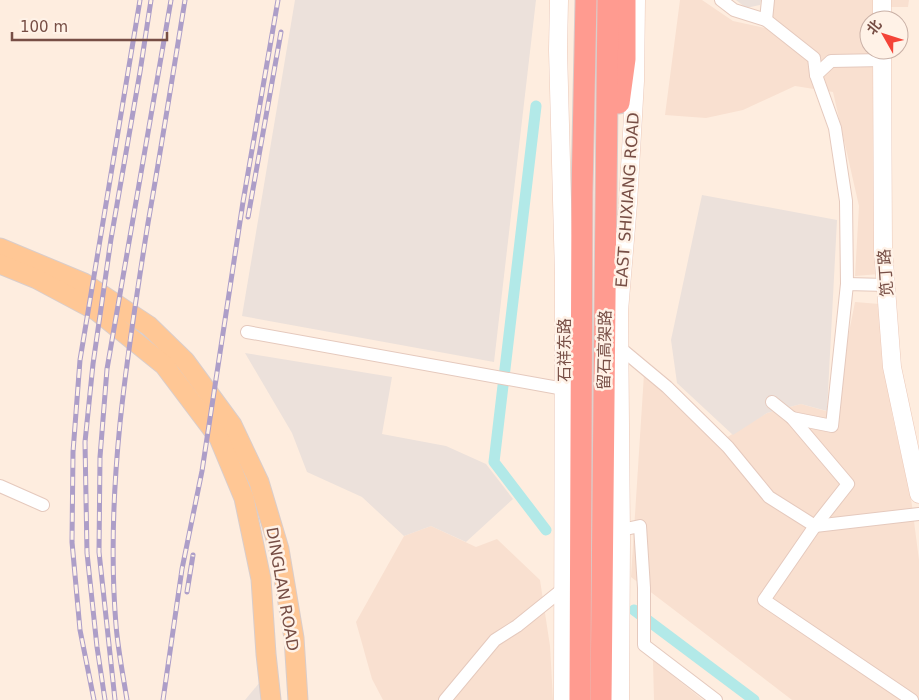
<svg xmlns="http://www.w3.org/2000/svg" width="919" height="700" font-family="'DejaVu Sans','Noto Sans SC',sans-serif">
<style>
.residential{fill:#f9e0d0}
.industrial{fill:#ece1db}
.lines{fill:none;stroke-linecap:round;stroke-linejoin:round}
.canal{stroke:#b2e9e8;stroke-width:11}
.street-casing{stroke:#e5c9bd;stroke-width:14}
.secondary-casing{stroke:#ebc9ba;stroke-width:19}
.primary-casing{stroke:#d9cdcb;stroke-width:21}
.highway-casing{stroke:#d9cdcb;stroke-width:23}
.street{stroke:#fff;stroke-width:12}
.secondary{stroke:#fff;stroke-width:18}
.primary{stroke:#ffc795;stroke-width:19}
.highway{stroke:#ff9b90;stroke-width:21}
.rail-casing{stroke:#ad9ec8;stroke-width:5}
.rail{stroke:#fff2e7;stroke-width:3;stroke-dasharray:9;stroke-linecap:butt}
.labels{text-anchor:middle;stroke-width:5;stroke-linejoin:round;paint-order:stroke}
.street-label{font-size:16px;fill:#774e45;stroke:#fff2e7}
</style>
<rect width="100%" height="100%" fill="#feeddf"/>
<!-- residential -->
<g class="residential">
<polygon points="680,0 702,0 733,21 765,28 772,0 909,0 908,7 875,7 875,20 869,20 869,50 875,50 879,274 855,276 859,206 833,92 795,86 743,110 706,118 665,115"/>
<polygon points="855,302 879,304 892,414 911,498 919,560 919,700 792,700 631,577 644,374 716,444 767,413 801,404 833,413"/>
<polygon points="431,526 476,547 497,539 540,580 550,646 553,700 383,700 372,679 356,622 404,536"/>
<polygon points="653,660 703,700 654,700"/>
</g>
<!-- industrial -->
<g class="industrial">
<polygon points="295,0 536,0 494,362 242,316"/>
<polygon points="736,0 761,0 760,5 746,8"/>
<polygon points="702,195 837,220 827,411 801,404 767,413 733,435 677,383 671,340"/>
<polygon points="245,353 392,377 382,434 446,446 486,464 513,499 466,542 431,526 404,536 362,497 307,472 292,433"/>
<polygon points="260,682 262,700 245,700"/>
</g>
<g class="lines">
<!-- canal -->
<g class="canal">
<polyline points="536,106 494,462 546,530"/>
<polyline points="634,610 754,700"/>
</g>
<defs>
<g id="street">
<polyline points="721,0 734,10 766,20 814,58 816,75"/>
<polyline points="766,20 768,0"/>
<polyline points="847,284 846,201 835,128 816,75 831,61 883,60"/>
<polyline points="247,332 564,389"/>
<polyline points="619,347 667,387 728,447 769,497 815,526 919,514"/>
<polyline points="772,402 792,418 848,484 815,526 764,600 912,700"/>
<polyline points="792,418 832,426 847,284 886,285"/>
<polyline points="0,486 43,505"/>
<polyline points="621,530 640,526 644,588 644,645 716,700"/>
<polyline points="445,700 495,640 517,626 563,589"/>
</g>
<g id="secondary">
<polyline points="559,0 558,50 564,275 563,700"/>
<polyline points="882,0 882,20"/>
<polyline points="882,50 883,249 892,367 919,494"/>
<polyline points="620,700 621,540 619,311 628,203 635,81 636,0"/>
</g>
<g id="primary">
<polyline points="0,248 84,283 149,326 185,361 232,425 259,482 279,549 294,638 298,700"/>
<polyline points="0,264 37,279 97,311 164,365 219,438 244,498 261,579 266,654 271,700"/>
</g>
<g id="highway">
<polyline points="619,103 625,59 625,0"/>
<polyline points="580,700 582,193 586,0"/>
<polyline points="601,700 608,0"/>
</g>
</defs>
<!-- street casing -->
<use href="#street" class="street-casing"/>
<!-- secondary casing -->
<use href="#secondary" class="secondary-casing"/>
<!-- primary casing -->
<use href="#primary" class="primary-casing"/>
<!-- highway casing -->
<use href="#highway" class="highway-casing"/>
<!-- street -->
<use href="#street" class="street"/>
<!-- secondary -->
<use href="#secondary" class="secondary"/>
<!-- primary -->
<use href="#primary" class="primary"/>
<!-- highway -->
<use href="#highway" class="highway"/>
<defs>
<g id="rail">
<polyline points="248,217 281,32"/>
<polyline points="187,592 193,555"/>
<polyline points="94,700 80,630 72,542 73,452 80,360 140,0"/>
<polyline points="105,700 97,647 87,553 85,442 93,364 111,239 140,72 151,0"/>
<polyline points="115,700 99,552 100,457 107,369 171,0"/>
<path d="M127,700C123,675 118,650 116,625C105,491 127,355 148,223C161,149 173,74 185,0"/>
<polyline points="163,700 182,569 202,471 243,202 278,0"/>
</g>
</defs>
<!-- rail casing -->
<use href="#rail" class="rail-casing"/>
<!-- rail -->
<use href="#rail" class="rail"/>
</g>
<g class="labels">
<!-- street labels -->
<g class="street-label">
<text transform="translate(627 200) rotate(-86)" y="6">EAST SHIXIANG ROAD</text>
<text transform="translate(885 273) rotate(-94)" y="6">笕丁路</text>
<text transform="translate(564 350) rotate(-90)" y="6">石祥东路</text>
<text transform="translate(604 350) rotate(-89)" y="6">留石高架路</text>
<text transform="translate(283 589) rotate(80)" y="6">DINGLAN ROAD</text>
</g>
</g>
<!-- north arrow -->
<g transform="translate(884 35) rotate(309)"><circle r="24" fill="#fff2e7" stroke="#c9b0a6"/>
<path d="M0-4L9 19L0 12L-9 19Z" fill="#f44438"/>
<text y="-8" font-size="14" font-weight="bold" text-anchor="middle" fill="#774e45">北</text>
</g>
<!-- scale -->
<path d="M12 32v8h155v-8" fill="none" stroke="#774e45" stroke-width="2.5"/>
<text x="20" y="32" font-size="15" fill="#774e45" stroke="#fff2e7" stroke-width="4" paint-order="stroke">100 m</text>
</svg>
